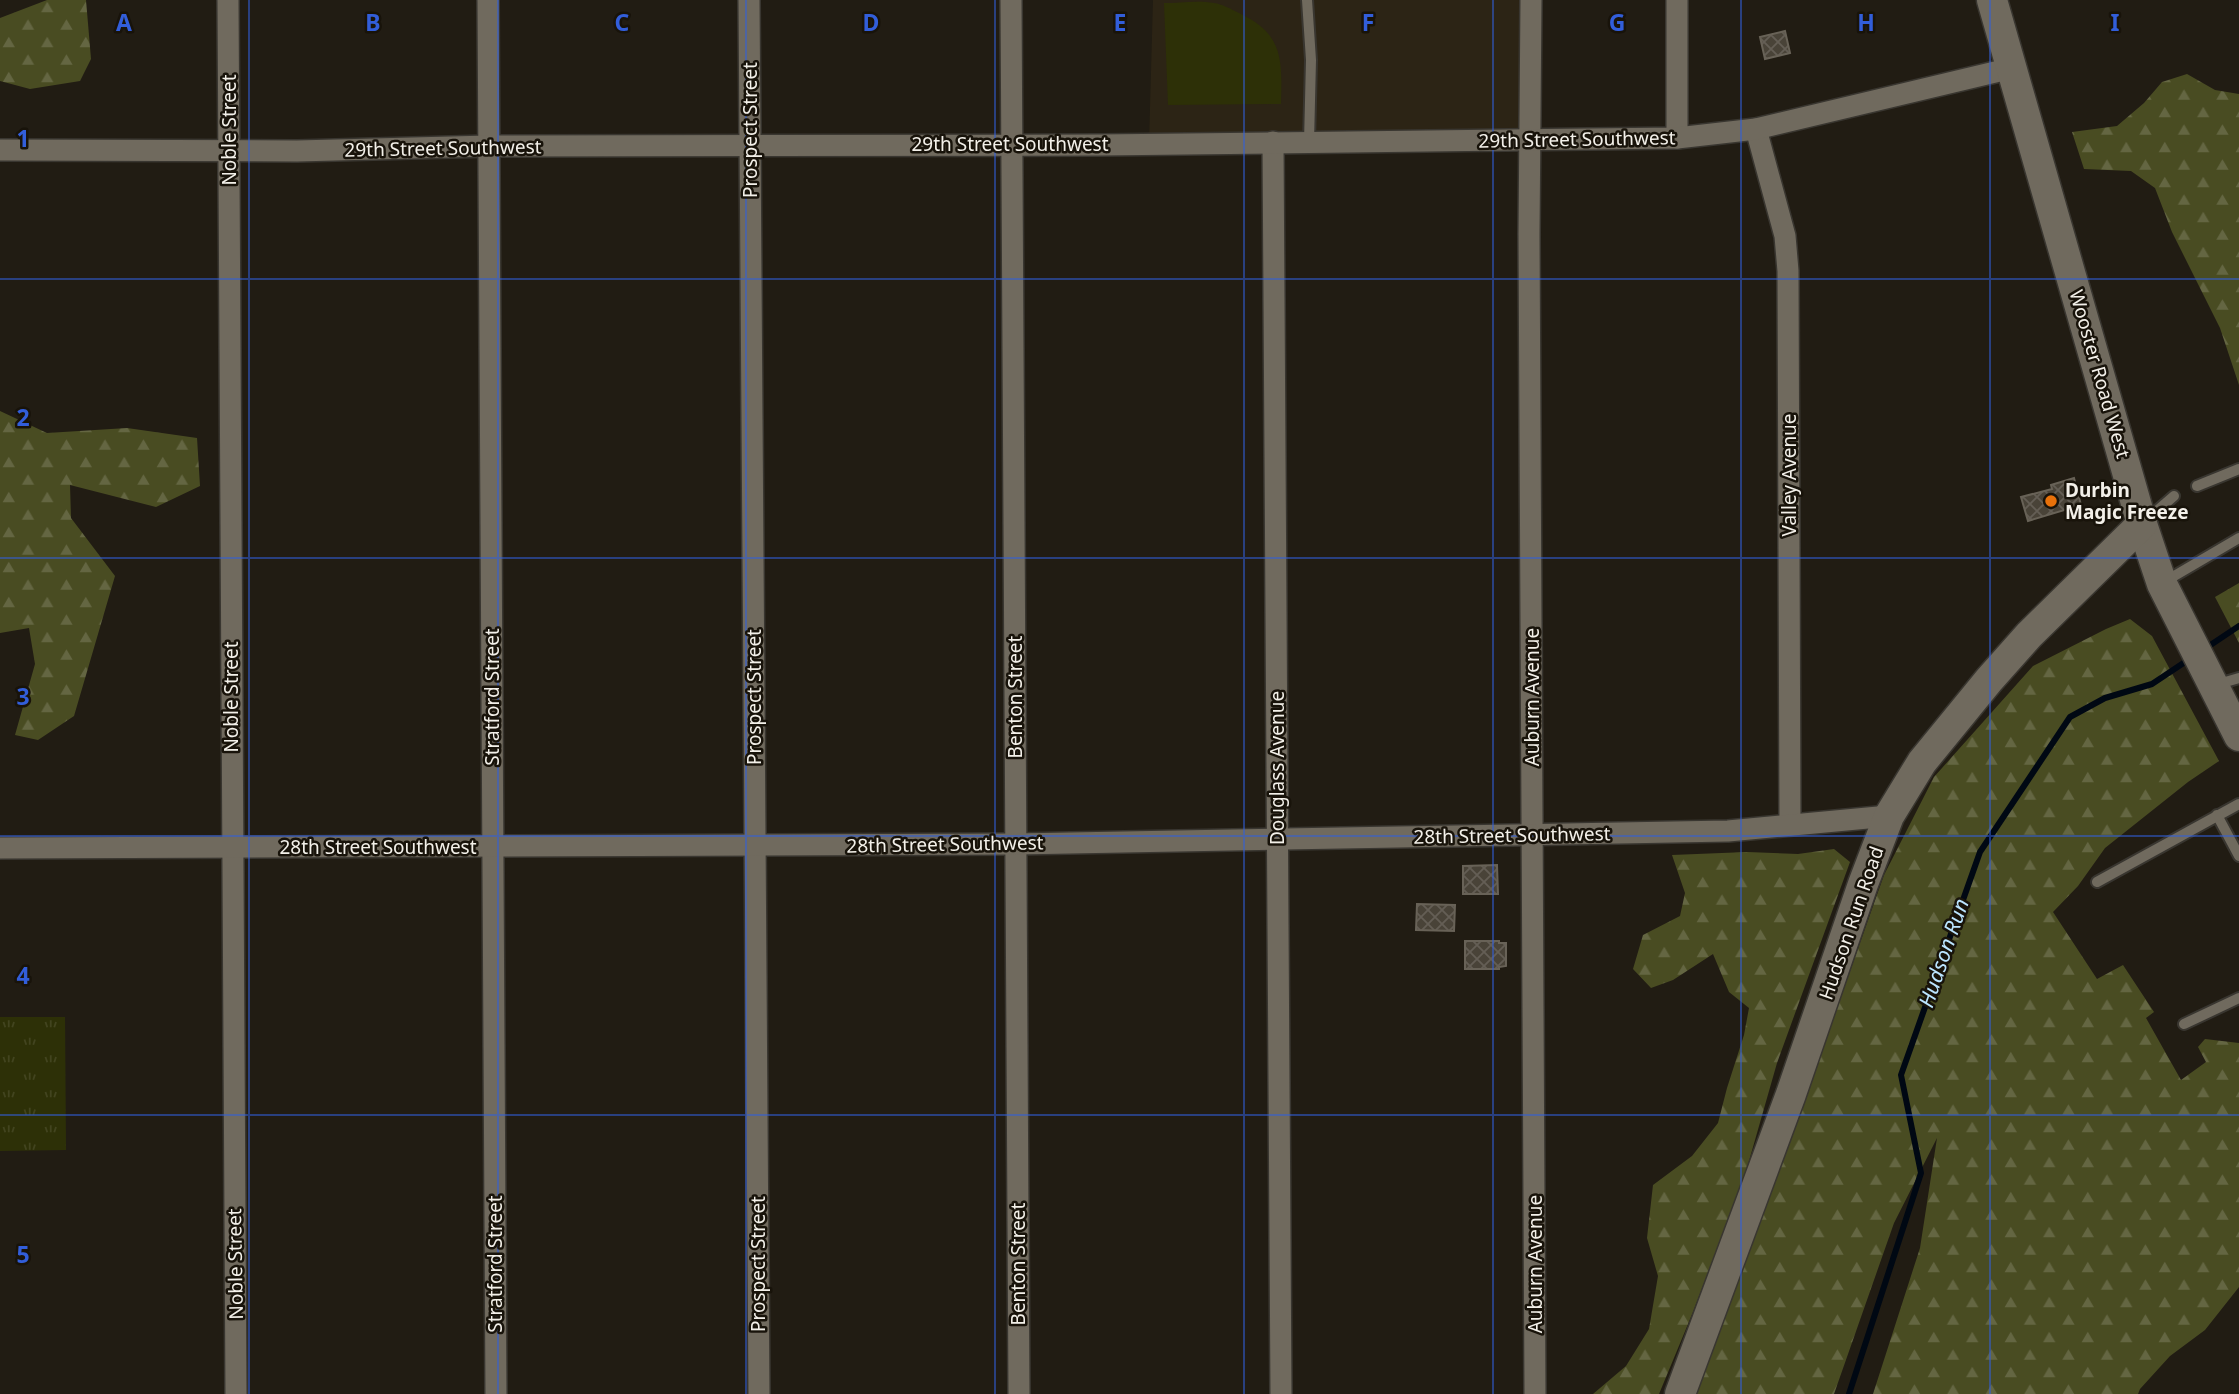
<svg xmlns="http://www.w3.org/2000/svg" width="2239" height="1394" font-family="'Noto Sans',sans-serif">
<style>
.built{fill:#2c2415}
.grass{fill:url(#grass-tufts)}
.forest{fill:url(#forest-firs)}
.pitch{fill:#2d3007}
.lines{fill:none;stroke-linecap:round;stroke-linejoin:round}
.stream{stroke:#000813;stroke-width:6}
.building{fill:url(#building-cross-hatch);stroke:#686257;stroke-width:2}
.lane-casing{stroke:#393630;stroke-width:14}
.street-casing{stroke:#393630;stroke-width:24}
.secondary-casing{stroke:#393630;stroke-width:33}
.lane{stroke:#706a5e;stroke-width:10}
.street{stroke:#706a5e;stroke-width:21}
.secondary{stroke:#706a5e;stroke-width:30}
.grid{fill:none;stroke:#325eda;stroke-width:2;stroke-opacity:0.55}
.food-dot{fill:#e8710a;stroke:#18130a;stroke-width:2.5}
.labels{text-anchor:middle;stroke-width:5;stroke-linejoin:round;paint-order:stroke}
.street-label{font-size:19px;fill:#f3f0e9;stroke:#18130a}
.poi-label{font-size:19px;font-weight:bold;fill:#f3f0e9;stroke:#18130a;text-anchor:start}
.water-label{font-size:21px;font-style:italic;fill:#bbe5ff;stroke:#18130a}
.grid-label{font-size:23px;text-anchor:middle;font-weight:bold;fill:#325eda;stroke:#18130a;stroke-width:5;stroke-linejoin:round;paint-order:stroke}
</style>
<defs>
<pattern id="grass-tufts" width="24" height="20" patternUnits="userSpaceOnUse" patternTransform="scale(1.75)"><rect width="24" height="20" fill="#2d3007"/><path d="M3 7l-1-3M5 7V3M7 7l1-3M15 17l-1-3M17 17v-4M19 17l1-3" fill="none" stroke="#42441f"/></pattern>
<pattern id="forest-firs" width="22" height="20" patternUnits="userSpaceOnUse" patternTransform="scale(1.75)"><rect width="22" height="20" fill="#494c22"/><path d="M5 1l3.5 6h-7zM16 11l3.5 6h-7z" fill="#646642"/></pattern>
<pattern id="building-cross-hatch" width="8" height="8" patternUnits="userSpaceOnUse" patternTransform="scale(1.75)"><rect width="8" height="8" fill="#494338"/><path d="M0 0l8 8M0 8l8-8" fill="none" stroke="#645e55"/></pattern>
</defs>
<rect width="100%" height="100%" fill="#211c13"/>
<!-- built -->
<polygon class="built" points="1153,0 1531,0 1530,140 1149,144"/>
<!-- grass -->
<polygon class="grass" points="0,1017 65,1017 66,1150 0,1151"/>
<!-- forest -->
<g class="forest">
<polygon points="47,0 86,0 91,59 80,81 30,89 0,81 0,18"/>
<polygon points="2187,74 2215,90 2239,94 2239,385 2220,328 2172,232 2155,188 2131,171 2084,169 2072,132 2117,126 2144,103 2162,82"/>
<polygon points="0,411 47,433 127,428 197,438 200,486 156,507 70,485 71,518 115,576 74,716 38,740 15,735 35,664 29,628 0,633"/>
<polygon points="2239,583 2239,643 2215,597"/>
<polygon points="2130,619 2152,636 2219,761 2188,782 2105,848 2078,886 2053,912 2097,979 2123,965 2154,1012 2146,1018 2181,1080 2206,1062 2198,1047 2205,1039 2239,1043 2239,1287 2205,1330 2170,1356 2140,1389 2138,1394 1873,1394 1920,1248 1937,1138 1894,1223 1834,1394 1694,1394 1797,1121 1884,875 1934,777 2033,666 2106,629"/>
<polygon points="1834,849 1850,862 1777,1063 1745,1175 1693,1312 1659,1394 1593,1394 1626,1366 1649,1329 1658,1276 1647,1238 1653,1185 1692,1156 1718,1123 1727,1088 1744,1035 1749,1008 1729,992 1713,954 1673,980 1651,988 1633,969 1643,935 1680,916 1685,893 1672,855 1747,852 1798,854"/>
</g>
<!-- pitch -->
<path class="pitch" d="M1164,3C1180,3 1198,0 1214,3C1222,4 1231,9 1239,13C1284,34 1282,60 1281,104L1168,105Z"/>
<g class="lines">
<!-- stream -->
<g class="stream">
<polyline points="2206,648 2239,626"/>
<polyline points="1849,1394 1921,1173 1901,1075 1980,852 2070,717 2105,698 2152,684 2191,658"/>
</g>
</g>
<!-- building -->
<g class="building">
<polygon points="1785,31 1790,53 1765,59 1760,37"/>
<polygon points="2074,478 2081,505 2028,521 2021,497 2052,489 2051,485"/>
<polygon points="1497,865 1498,894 1463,894 1463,866"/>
<polygon points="1417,904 1455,905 1454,931 1416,930"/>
<polygon points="1465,941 1499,941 1499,943 1506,943 1506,966 1499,967 1499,969 1465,969"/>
</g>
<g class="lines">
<defs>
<g id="lane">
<polyline points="1307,0 1311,60 1309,142"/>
<polyline points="2197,486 2239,469"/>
<polyline points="2144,522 2174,496"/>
<polyline points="2164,582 2239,538"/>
<polyline points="2215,685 2239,678"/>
<polyline points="2217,815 2239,856"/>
<polyline points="2097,882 2239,804"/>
<polyline points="2184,1024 2239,998"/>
</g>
<g id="street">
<polyline points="228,0 236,1394"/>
<polyline points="488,0 496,1394"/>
<polyline points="749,0 759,1394"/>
<polyline points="1011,0 1019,1394"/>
<polyline points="1531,0 1529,234 1535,1394"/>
<polyline points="1756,129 1785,236 1788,271 1790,825"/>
<polyline points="1677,138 1677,0"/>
<polyline points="1273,142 1281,1394"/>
<polyline points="0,150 297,151 489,146 1100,145 1677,138 1756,129 2012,68"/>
<polyline points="0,848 1016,844 1728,831 1889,816"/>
</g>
<g id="secondary">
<polyline points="1992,0 2142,524 2162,584 2239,736"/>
<polyline points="1680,1394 1791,1094 1863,884 1889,816 1922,762 1989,680 2029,635 2142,524"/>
</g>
</defs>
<!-- lane casing -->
<use href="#lane" class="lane-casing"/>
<!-- street casing -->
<use href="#street" class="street-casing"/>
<!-- secondary casing -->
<use href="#secondary" class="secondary-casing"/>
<!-- lane -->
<use href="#lane" class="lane"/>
<!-- street -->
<use href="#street" class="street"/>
<!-- secondary -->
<use href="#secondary" class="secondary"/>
</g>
<!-- grid -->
<path class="grid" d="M249,0V1394M498,0V1394M746,0V1394M995,0V1394M1244,0V1394M1493,0V1394M1741,0V1394M1990,0V1394M0,279H2239M0,558H2239M0,836H2239M0,1115H2239"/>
<!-- markers -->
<circle class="food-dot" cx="2051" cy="501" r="7"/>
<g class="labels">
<!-- street labels -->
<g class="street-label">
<text transform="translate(229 130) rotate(-90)" y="7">Noble Street</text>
<text transform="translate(750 130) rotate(-90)" y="7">Prospect Street</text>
<text transform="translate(1577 139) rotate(-1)" y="7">29th Street Southwest</text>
<text x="1010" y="151">29th Street Southwest</text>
<text transform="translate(443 148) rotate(-1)" y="7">29th Street Southwest</text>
<text transform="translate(2100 374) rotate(74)" y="7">Wooster Road West</text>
<text transform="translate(1789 475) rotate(-90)" y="7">Valley Avenue</text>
<text transform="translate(231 697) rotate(-90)" y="7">Noble Street</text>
<text transform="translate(492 697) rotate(-90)" y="7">Stratford Street</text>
<text transform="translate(754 697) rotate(-90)" y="7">Prospect Street</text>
<text transform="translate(1015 697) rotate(-90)" y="7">Benton Street</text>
<text transform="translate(1532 697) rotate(-90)" y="7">Auburn Avenue</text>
<text transform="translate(1277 768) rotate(-90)" y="7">Douglass Avenue</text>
<text transform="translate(1512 835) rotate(-1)" y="7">28th Street Southwest</text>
<text transform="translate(945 844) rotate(-1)" y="7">28th Street Southwest</text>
<text x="378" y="854">28th Street Southwest</text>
<text transform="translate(1851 923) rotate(-71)" y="7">Hudson Run Road</text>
<text transform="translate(235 1264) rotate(-91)" y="7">Noble Street</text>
<text transform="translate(495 1264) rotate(-90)" y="7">Stratford Street</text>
<text transform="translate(758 1264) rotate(-90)" y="7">Prospect Street</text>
<text transform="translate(1018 1264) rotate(-90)" y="7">Benton Street</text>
<text transform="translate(1535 1264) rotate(-90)" y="7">Auburn Avenue</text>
</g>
<!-- poi labels -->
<g class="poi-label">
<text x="2065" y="497">Durbin<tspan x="2065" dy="22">Magic Freeze</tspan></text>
</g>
<!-- water labels -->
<g class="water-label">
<text transform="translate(1944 953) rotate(-71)" y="7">Hudson Run</text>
</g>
</g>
<g class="grid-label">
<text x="124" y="31">A</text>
<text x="373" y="31">B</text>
<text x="622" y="31">C</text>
<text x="871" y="31">D</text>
<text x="1120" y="31">E</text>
<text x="1368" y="31">F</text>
<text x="1617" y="31">G</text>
<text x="1866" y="31">H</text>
<text x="2115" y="31">I</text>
<text x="23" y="147">1</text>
<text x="23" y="426">2</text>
<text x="23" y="705">3</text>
<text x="23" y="984">4</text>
<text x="23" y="1263">5</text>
</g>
</svg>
